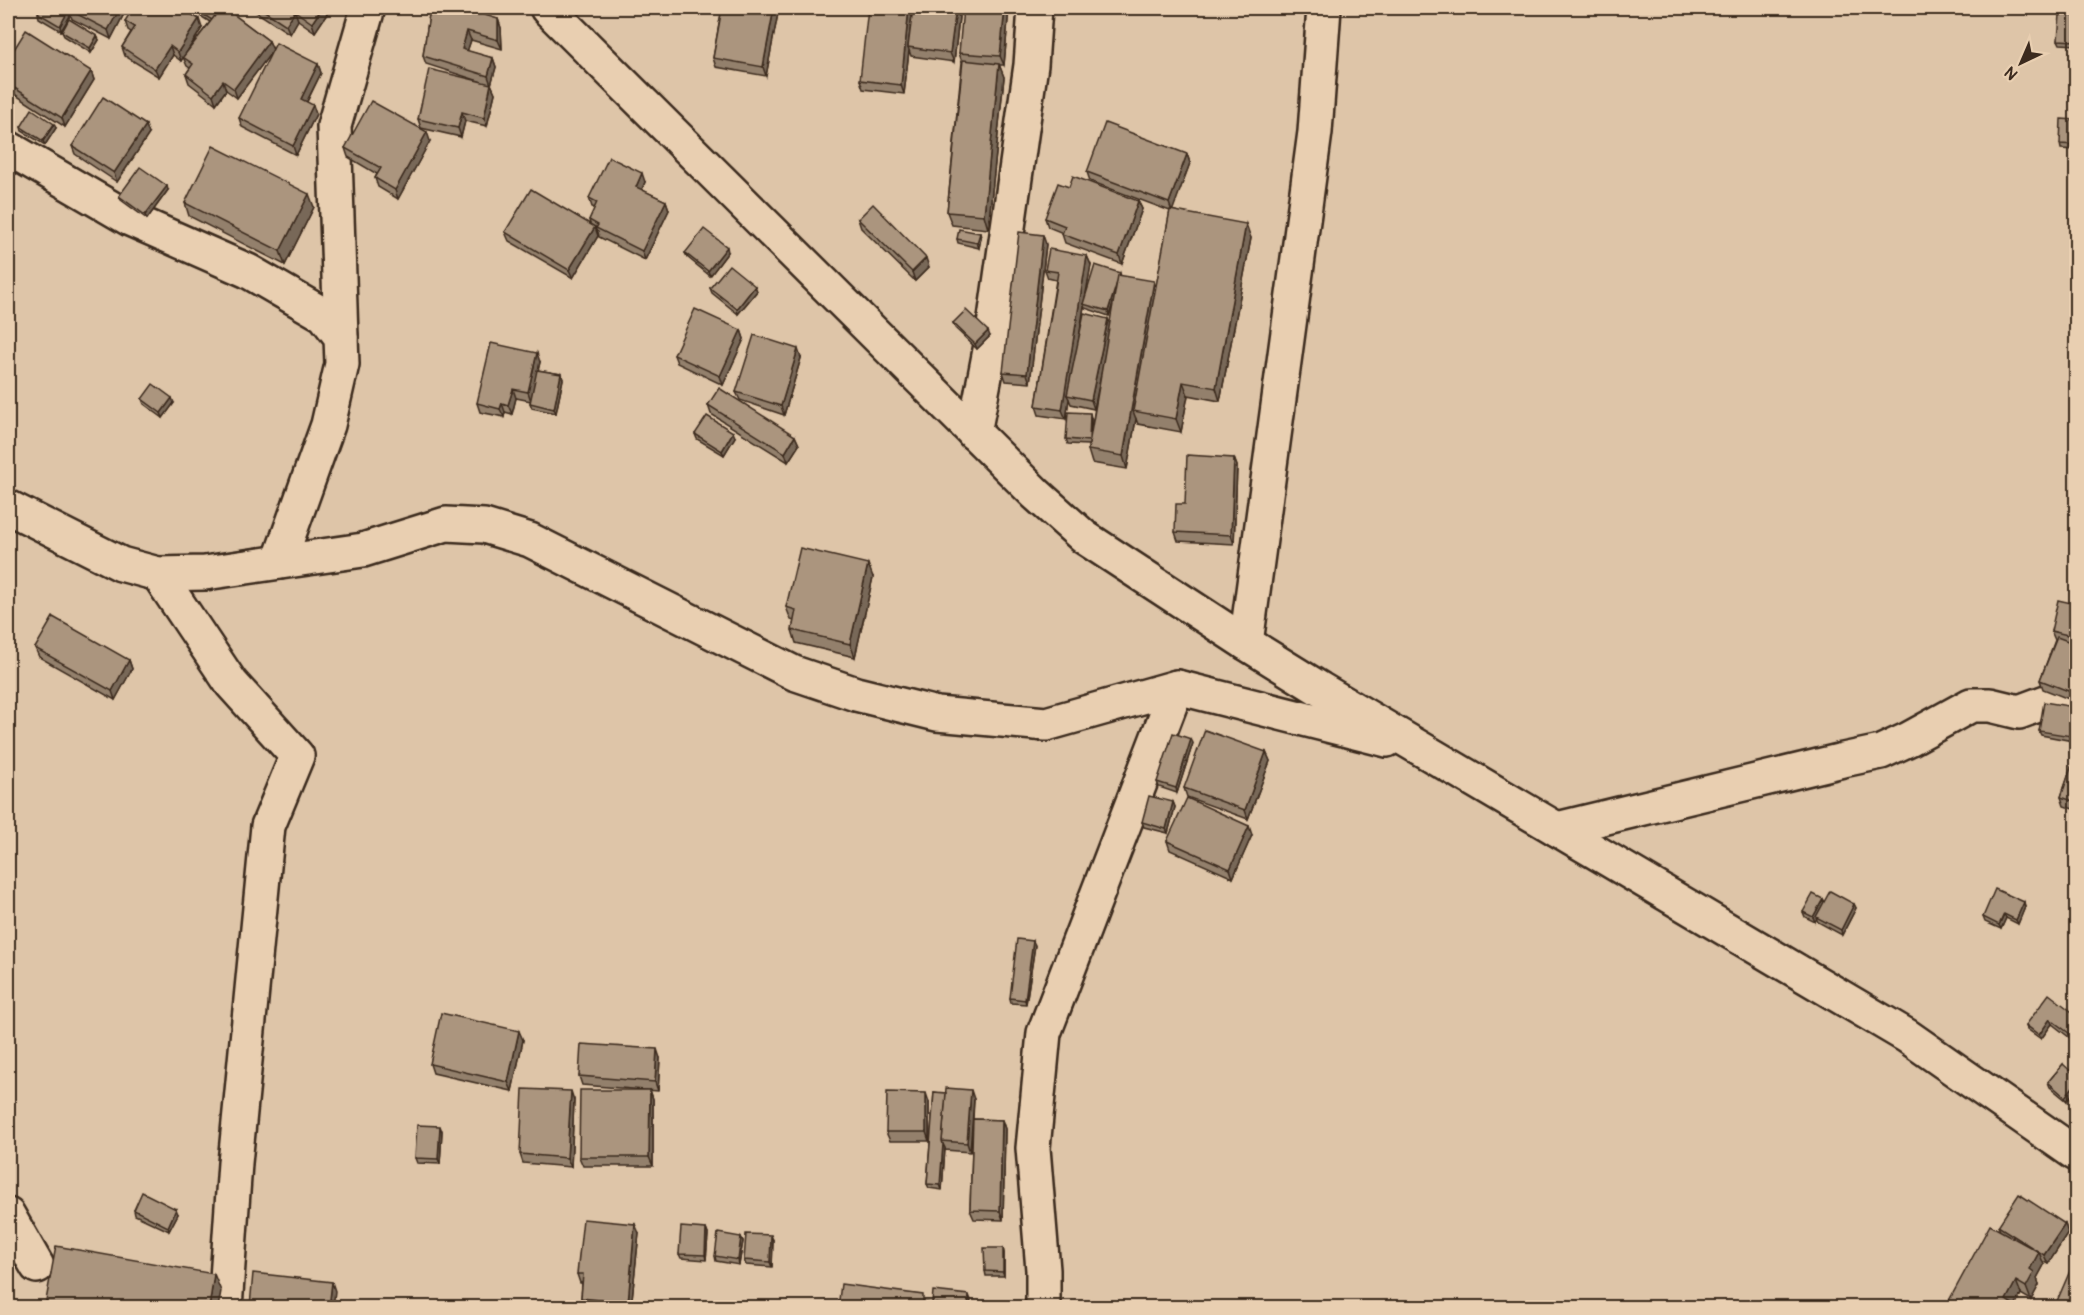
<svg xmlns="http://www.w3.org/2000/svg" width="2084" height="1315" font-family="Pangolin,sans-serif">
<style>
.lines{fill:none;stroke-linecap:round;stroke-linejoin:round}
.minor-casing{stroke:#3b2a1e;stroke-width:38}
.minor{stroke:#e9cfb1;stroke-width:33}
.wall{fill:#93806c;stroke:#3b2a1e;stroke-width:1.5;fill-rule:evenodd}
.shaded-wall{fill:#786858;stroke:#3b2a1e;stroke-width:1.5}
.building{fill:#ab957e;stroke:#3b2a1e;stroke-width:1.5}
</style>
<rect width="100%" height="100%" fill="#dec5a8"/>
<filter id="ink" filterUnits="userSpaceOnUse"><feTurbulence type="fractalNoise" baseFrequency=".0167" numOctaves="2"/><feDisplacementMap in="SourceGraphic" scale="12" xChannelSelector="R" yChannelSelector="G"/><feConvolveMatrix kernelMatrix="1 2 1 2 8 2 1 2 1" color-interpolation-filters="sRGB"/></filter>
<g filter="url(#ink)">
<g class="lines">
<defs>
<g id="minor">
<polyline points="547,8 1036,494 1084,537 1246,643 1320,689 1907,1036 2076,1154"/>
<polyline points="8,148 130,219 248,271 324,315 341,337 342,364 328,425 279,562"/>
<polyline points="341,337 334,126 368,8"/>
<polyline points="974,433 992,340 1031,65 1035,8"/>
<polyline points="8,507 121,564 158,574 205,573 363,550 446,524 484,526 530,540 794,673 856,694 937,714 1046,724 1177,687 1387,740"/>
<polyline points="158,574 231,683 297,756 268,826 235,1163 225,1308"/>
<polyline points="1246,643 1315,132 1324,8"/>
<polyline points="1557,829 1843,760 1881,752 1909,739 1971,705 1990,705 2019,712 2054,699 2076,709"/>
<polyline points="8,1215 37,1266"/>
<polyline points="1043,1308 1043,1270 1033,1148 1044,1033 1177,687"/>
</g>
</defs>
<!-- minor casing -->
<use href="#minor" class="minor-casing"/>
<!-- minor -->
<use href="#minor" class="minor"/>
</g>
<!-- wall -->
<g class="wall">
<polygon points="70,8 127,8 111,39 72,19 69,10"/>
<polygon points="188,8 225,8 269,41 273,50 237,98 226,90 216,104 189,83 186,74 190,68 187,66 183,57 181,61 173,55 159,77 125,56 122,47 131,32 128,30 125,21 202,28 184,56 210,22"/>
<polygon points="250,8 331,8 315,32 298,20 290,34"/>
<polygon points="430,8 498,19 501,28 502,49 471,40 467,51 493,58 496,67 491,84 495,93 487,126 465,121 461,137 421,128 418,119 479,81 426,64 423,56"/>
<polygon points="722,8 779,8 766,76 716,67 713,58"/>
<polygon points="960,8 954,62 911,56 909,50 904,94 863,89 860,80"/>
<polygon points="1009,8 1004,65 999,65 1004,77 988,229 952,225 947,212 962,62 959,53"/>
<polygon points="68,11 70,16 61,31 39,18 38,13"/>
<polygon points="2076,16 2076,45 2060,44 2058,40"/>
<polygon points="62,32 97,36 99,40 91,53 64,36"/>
<polygon points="8,59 91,71 94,80 65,127 8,90"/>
<polygon points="318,64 321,73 307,102 316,114 296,155 242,127 239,118"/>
<polygon points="2076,120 2076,150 2061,149 2060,144"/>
<polygon points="21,127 56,128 45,145 22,131"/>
<polygon points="149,134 117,182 75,154 72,146"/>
<polygon points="430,141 398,199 378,187 375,178 377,174 348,157 345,148"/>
<path d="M1187,154L1190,163L1172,210L1251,238L1220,401L1188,395L1181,432L1138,424L1136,419L1127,469L1092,463L1088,450V445L1068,444L1066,439L1091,418V431L1099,386L1094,409L1071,404L1069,399L1066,419L1039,415L1036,406L1056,280L1048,278L1045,270L1087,256L1091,265L1086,293L1121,276L1156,288L1170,211L1090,181L1087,172ZM1114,303L1110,324L1108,319L1079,339L1084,306L1085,308L1109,316Z"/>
<polygon points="645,182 642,190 666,201 669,210 645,260 599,237 598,232 596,231 598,236 573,278 509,241 505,232 590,224 589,220 595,208 592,207 589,198"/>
<polygon points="1069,187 1138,201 1142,209 1122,264 1065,243 1062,234 1063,233 1048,227 1045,218"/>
<polygon points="168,190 147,219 121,200 119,196"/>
<polygon points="185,203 314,207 285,265 189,216"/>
<polygon points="858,219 929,267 915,281 861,228"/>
<polygon points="980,233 981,238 979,248 958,243 957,239"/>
<polygon points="1046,244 1030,383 1006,381 1003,372"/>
<polygon points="728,252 710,276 687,257 685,253"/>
<polygon points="755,286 757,291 738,314 712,293 710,288"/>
<polygon points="953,323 990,336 977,349 955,328"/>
<polygon points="741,330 744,339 723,385 677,363 674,355"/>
<polygon points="801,358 784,415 740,400 736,392"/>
<polygon points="540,362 538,370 561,374 563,379 556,413 532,408 530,403 531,401 516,398 512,414 505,412 504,417 480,412 477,403"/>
<polygon points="142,399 174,403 163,418 144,404"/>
<polygon points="708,405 795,436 799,445 788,462 711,414"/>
<polygon points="695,434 735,437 724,455 697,439"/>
<polygon points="1234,458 1237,466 1234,544 1178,541 1175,532"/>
<polygon points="873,577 855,657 796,643 792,630 794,621 791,620 786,607"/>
<polygon points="2076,604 2076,696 2074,701 2043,689 2040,680 2055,640 2051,631"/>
<polygon points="35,648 129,660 132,669 115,700 39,657"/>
<polygon points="2075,707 2073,741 2041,735 2039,731"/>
<polygon points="1193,743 1177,793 1159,787 1157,782"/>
<polygon points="1266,752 1270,761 1248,819 1187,797 1184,788"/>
<polygon points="2076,753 2076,810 2064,806 2061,797"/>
<polygon points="1173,802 1175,807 1168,833 1144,827 1142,822"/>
<polygon points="1252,835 1233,878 1170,850 1167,841"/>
<polygon points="1823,899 1824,903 1854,904 1856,908 1842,935 1818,922 1816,918 1815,922 1805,917 1803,912"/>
<polygon points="2024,902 2025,907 2018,924 2006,918 2001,929 1985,922 1983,917"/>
<polygon points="1035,945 1026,1004 1011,1003 1010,998"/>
<polygon points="2076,1015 2074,1041 2052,1024 2041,1039 2027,1029 2026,1025"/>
<polygon points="523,1040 512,1091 433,1073 430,1064"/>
<polygon points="660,1058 658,1091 582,1085 579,1076"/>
<polygon points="2063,1064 2067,1101 2050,1087 2048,1082"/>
<polygon points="650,1090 653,1099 653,1166 583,1166 579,1157"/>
<polygon points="934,1092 974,1099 973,1119 1002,1120 1005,1129 1003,1220 974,1219 970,1210 973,1119 970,1152 945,1150 945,1148 942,1190 929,1188 927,1184"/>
<polygon points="574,1100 571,1167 523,1163 520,1154"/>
<polygon points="929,1102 929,1141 890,1141 886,1132"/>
<polygon points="442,1131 440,1164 417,1163 415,1158"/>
<polygon points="134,1210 178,1214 169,1231 135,1215"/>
<polygon points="2065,1224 2068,1233 2048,1264 2042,1261 2044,1265 2037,1278 2039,1285 2031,1300 2021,1294 2015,1305 2017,1308 1945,1308 2000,1231 1998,1226"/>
<polygon points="706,1229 708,1234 706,1260 681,1258 679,1254"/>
<polygon points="639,1233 631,1308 584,1307 581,1298 582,1283 580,1283 577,1274"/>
<polygon points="741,1237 743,1241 739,1265 716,1261 715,1256"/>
<polygon points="773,1240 772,1267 746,1265 744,1260"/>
<polygon points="1003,1248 1004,1253 1004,1276 986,1276 985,1271"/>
</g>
<!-- shaded-wall -->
<g class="shaded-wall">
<polygon points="120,8 127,8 111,39 108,30"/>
<polygon points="322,8 331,8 315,32 312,23"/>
<polygon points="774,8 779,8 766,76 763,67"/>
<polygon points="909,8 913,8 908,47 909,50 904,94 901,85"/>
<polygon points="956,8 960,8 954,62 950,53"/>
<polygon points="1005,8 1009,8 1004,65 1000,56"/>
<polygon points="68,11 70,16 61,31 60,26"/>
<polygon points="295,11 298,20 290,34 286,25"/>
<polygon points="199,19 202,28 181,61 178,52"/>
<polygon points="498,19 501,28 502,49 498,40"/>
<polygon points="467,31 471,40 465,58 462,49"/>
<polygon points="97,36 99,40 91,53 90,48"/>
<polygon points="269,41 273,50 237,98 234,89"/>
<polygon points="170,46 173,55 159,77 155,69"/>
<polygon points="493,58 496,67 491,85 488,76"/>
<polygon points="318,64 321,73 304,107 301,99"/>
<polygon points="999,64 1004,77 988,229 984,215"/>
<polygon points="91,71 94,80 65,127 62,118"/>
<polygon points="223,81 226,90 216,104 213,95"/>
<polygon points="491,84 495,93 487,126 484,118"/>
<polygon points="313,105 316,114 296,155 293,146"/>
<polygon points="462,112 465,121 461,137 458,128"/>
<polygon points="54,124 56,128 45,145 43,141"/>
<polygon points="146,125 149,134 117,182 114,173"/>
<polygon points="427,132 430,141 398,199 395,190"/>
<polygon points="1187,154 1190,163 1172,212 1169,203"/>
<polygon points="642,173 645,182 639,196 636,187"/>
<polygon points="167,186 168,190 147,219 145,215"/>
<polygon points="309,194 314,207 285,265 280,251"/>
<polygon points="666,201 669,210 645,260 642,251"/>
<polygon points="1138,201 1142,209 1122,264 1119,255"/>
<polygon points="1246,224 1251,238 1220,401 1216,388"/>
<polygon points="595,227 598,236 573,278 569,270"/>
<polygon points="980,233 981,238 979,248 977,243"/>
<polygon points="1043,235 1046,244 1030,383 1027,374"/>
<polygon points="727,247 728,252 710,276 708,271"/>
<polygon points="1087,256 1091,265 1084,304 1083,304 1084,306 1070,395 1067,395 1069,399 1066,419 1062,410"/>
<polygon points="926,258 929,267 915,281 912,272"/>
<polygon points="1120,273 1121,277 1109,316 1108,311"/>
<polygon points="1154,281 1158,294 1133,411 1136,419 1127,469 1123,456"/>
<polygon points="755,286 757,291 738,314 737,309"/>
<polygon points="1108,319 1111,328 1094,409 1091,400"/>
<polygon points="741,330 744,339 723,385 720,376"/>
<polygon points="988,331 990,336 977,349 975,344"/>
<polygon points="798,349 801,358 784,415 781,406"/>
<polygon points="537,353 540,362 531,401 528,392"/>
<polygon points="561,374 563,379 556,413 554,409"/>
<polygon points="1183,382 1188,395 1181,432 1176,419"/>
<polygon points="513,389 516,398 512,414 508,405"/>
<polygon points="172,398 174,403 163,418 161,413"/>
<polygon points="502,403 505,412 504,417 500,409"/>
<polygon points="1090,413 1091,418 1090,445 1089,441"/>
<polygon points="733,432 735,437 724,455 722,451"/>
<polygon points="795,436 799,445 788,462 785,453"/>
<polygon points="1234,458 1237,466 1234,544 1231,535"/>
<polygon points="868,564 873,577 855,657 850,644"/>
<polygon points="129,660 132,669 115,700 112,691"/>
<polygon points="2076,678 2076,696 2074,701 2071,692"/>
<polygon points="2075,707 2076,715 2073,741 2071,736"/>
<polygon points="1191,739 1193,743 1177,793 1176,788"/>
<polygon points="1266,752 1270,761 1248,819 1245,810"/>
<polygon points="1173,802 1175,807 1168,833 1166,829"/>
<polygon points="1249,826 1252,835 1233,878 1230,869"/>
<polygon points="1823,899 1824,903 1815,922 1813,917"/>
<polygon points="2024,902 2025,907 2018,924 2016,920"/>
<polygon points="1854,904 1856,908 1842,935 1841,930"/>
<polygon points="2004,914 2006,918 2001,929 1999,925"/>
<polygon points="1033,941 1035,945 1026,1004 1025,1000"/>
<polygon points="2050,1019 2052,1024 2041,1039 2039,1035"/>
<polygon points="519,1031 523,1040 512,1091 508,1082"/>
<polygon points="2076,1031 2076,1038 2074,1041 2073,1036"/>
<polygon points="657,1049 660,1058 658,1091 655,1082"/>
<polygon points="2076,1083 2076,1089 2067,1101 2065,1097"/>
<polygon points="650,1090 653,1099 653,1166 649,1157"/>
<polygon points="971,1090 974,1099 970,1152 967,1143"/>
<polygon points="571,1091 574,1100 571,1167 567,1158"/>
<polygon points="926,1093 929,1102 929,1141 926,1132"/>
<polygon points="1002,1120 1005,1129 1003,1220 1000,1211"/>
<polygon points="440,1126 442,1131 440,1164 438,1159"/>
<polygon points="943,1144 945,1148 942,1190 940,1185"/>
<polygon points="176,1209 178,1214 169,1231 168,1227"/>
<polygon points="635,1224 639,1233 631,1308 630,1308 628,1303"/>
<polygon points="2065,1224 2068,1233 2048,1264 2044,1255"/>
<polygon points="706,1229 708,1234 706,1260 705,1255"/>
<polygon points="771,1235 773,1240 772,1267 770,1262"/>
<polygon points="741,1237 743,1241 739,1265 738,1260"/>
<polygon points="1003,1248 1004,1253 1004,1276 1003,1272"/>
<polygon points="2039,1252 2044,1265 2037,1278 2039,1285 2031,1300 2026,1287 2030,1269"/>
<polygon points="214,1274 221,1291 218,1308 209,1308"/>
<polygon points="2016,1281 2021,1294 2014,1308 2006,1300"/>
<polygon points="332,1282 335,1291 333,1308 329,1308"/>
<polygon points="969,1295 971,1300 970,1308 968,1308"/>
</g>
<!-- building -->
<g class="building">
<polygon points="41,8 62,8 68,11 60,26 38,13"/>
<polygon points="70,8 120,8 108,30 69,10"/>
<polygon points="133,8 181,8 199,19 178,52 170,46 155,69 122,47 135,27 125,21"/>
<polygon points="193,8 221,8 212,20"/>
<polygon points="221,8 225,8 269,41 234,89 223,81 213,95 186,74 193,64 183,57"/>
<polygon points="260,8 322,8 312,23 295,11 286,25"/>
<polygon points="430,8 462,8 498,19 498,40 467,31 462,49 493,58 488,76 423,56"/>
<polygon points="722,8 774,8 763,67 713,58"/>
<polygon points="868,8 909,8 901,85 860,80"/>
<polygon points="913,8 956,8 950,53 908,47"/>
<polygon points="963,8 1005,8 1000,56 959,53"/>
<polygon points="2060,15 2076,16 2076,41 2058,40"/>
<polygon points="69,19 97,36 90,48 62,32"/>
<polygon points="26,30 91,71 62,118 8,84 8,59"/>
<polygon points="276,43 318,64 301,99 313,105 293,146 239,118"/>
<polygon points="963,60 999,64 984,215 947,212"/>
<polygon points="429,69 491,84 484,118 462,112 458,128 418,119"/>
<polygon points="103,97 146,125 114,173 72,146"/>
<polygon points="371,101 427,132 395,190 375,178 381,168 345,148"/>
<polygon points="32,109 54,124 43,141 21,127"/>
<polygon points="2061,119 2076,120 2076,145 2060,144"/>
<polygon points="1105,123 1187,154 1169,203 1087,172"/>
<polygon points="213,146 309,194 280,251 185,203"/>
<polygon points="609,157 642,173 636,187 666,201 642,251 596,228 598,225 589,220 597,202 589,198"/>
<polygon points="140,167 167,186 145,215 119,196"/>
<polygon points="1073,176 1138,201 1119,255 1062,234 1065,226 1045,218 1058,183 1069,187"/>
<polygon points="531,189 595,227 569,270 505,232"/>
<polygon points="873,204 926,258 912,272 858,219"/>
<polygon points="1170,210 1246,224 1216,388 1183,382 1176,419 1133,411"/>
<polygon points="704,229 727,247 708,271 685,253"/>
<polygon points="959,229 980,233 977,243 957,239"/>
<polygon points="1019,232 1043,235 1027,374 1003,372"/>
<polygon points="1049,249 1087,256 1062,410 1036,406 1058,272 1045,270"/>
<polygon points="729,265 755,286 737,309 710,288"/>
<polygon points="1095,265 1120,273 1108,311 1083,304"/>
<polygon points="1118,275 1154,281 1123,456 1088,450"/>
<polygon points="695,309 741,330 720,376 674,355"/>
<polygon points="966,310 988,331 975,344 953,323"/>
<polygon points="1084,313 1108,319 1091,400 1067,395"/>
<polygon points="754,335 798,349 781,406 736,392"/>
<polygon points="491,343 537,353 528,392 513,389 508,405 502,403 500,409 477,403"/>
<polygon points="537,370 561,374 554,409 530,403"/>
<polygon points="153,384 172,398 161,413 142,399"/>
<polygon points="719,388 795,436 785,453 708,405"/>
<polygon points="1068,412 1090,413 1089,441 1066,439"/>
<polygon points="707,416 733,432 722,451 695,434"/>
<polygon points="1187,455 1234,458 1231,535 1175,532 1176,504 1185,504"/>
<polygon points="800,548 868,564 850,644 792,630 796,610 786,607"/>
<polygon points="2058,600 2076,604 2076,637 2051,631"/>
<polygon points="53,617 129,660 112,691 35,648"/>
<polygon points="2057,637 2076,644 2076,678 2071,692 2040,680"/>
<polygon points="2044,702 2075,707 2071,736 2039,731"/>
<polygon points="1205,730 1266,752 1245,810 1184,788"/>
<polygon points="1173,733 1191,739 1176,788 1157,782"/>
<polygon points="2076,753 2076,802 2061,797"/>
<polygon points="1149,796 1173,802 1166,829 1142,822"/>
<polygon points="1187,798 1249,826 1230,869 1167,841"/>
<polygon points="1995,889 2024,902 2016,920 2004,914 1999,925 1983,917"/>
<polygon points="1830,891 1854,904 1841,930 1816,917"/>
<polygon points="1813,894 1823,899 1813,917 1803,912"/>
<polygon points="1017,939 1033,941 1025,1000 1010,998"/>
<polygon points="2049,994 2076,1015 2076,1031 2073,1036 2050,1019 2039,1035 2026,1025"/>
<polygon points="441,1013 519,1031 508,1082 430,1064"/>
<polygon points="581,1044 657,1049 655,1082 579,1076"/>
<polygon points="2063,1064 2076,1076 2076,1083 2065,1097 2048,1082"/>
<polygon points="946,1088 971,1090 967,1143 942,1141"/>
<polygon points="523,1089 571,1091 567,1158 520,1154"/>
<polygon points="580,1090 650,1090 649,1157 579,1157"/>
<polygon points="887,1092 926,1093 926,1132 886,1132"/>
<polygon points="934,1092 946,1093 942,1141 943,1144 940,1185 927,1184"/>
<polygon points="973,1119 1002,1120 1000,1211 970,1210"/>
<polygon points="417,1125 440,1126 438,1159 415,1158"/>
<polygon points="142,1192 176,1209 168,1227 134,1210"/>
<polygon points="2019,1194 2065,1224 2044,1255 1998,1226"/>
<polygon points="583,1219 635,1224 628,1303 581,1298 583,1274 577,1274"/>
<polygon points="1990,1225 2039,1252 2030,1269 2034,1272 2026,1287 2016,1281 2006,1300 2016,1306 2015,1308 1945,1308"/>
<polygon points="681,1227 706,1229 705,1255 679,1254"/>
<polygon points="718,1233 741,1237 738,1260 715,1256"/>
<polygon points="746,1234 771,1235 770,1262 744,1260"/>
<polygon points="56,1246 214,1274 209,1308 56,1308 45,1306"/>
<polygon points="984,1248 1003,1248 1003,1272 985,1271"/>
<polygon points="2076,1257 2076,1308 2054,1308"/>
<polygon points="253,1273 332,1282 329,1308 266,1308 250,1306"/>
<polygon points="841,1284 923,1295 923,1302 965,1307 838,1308"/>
<polygon points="933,1291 969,1295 968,1308 932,1303"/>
<polygon points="587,1305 609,1308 587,1308"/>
</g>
</g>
<!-- margin -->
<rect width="2084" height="1315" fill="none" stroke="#e9cfb1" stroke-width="30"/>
<rect x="15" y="15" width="2054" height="1285" fill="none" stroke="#3b2a1e" stroke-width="2" filter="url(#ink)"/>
<!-- north arrow -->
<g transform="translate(2021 63) rotate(224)" stroke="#e9cfb1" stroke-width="4.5" paint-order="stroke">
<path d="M0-4.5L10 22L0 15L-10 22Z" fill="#3b2a1e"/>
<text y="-9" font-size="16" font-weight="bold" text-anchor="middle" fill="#3b2a1e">N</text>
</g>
</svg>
